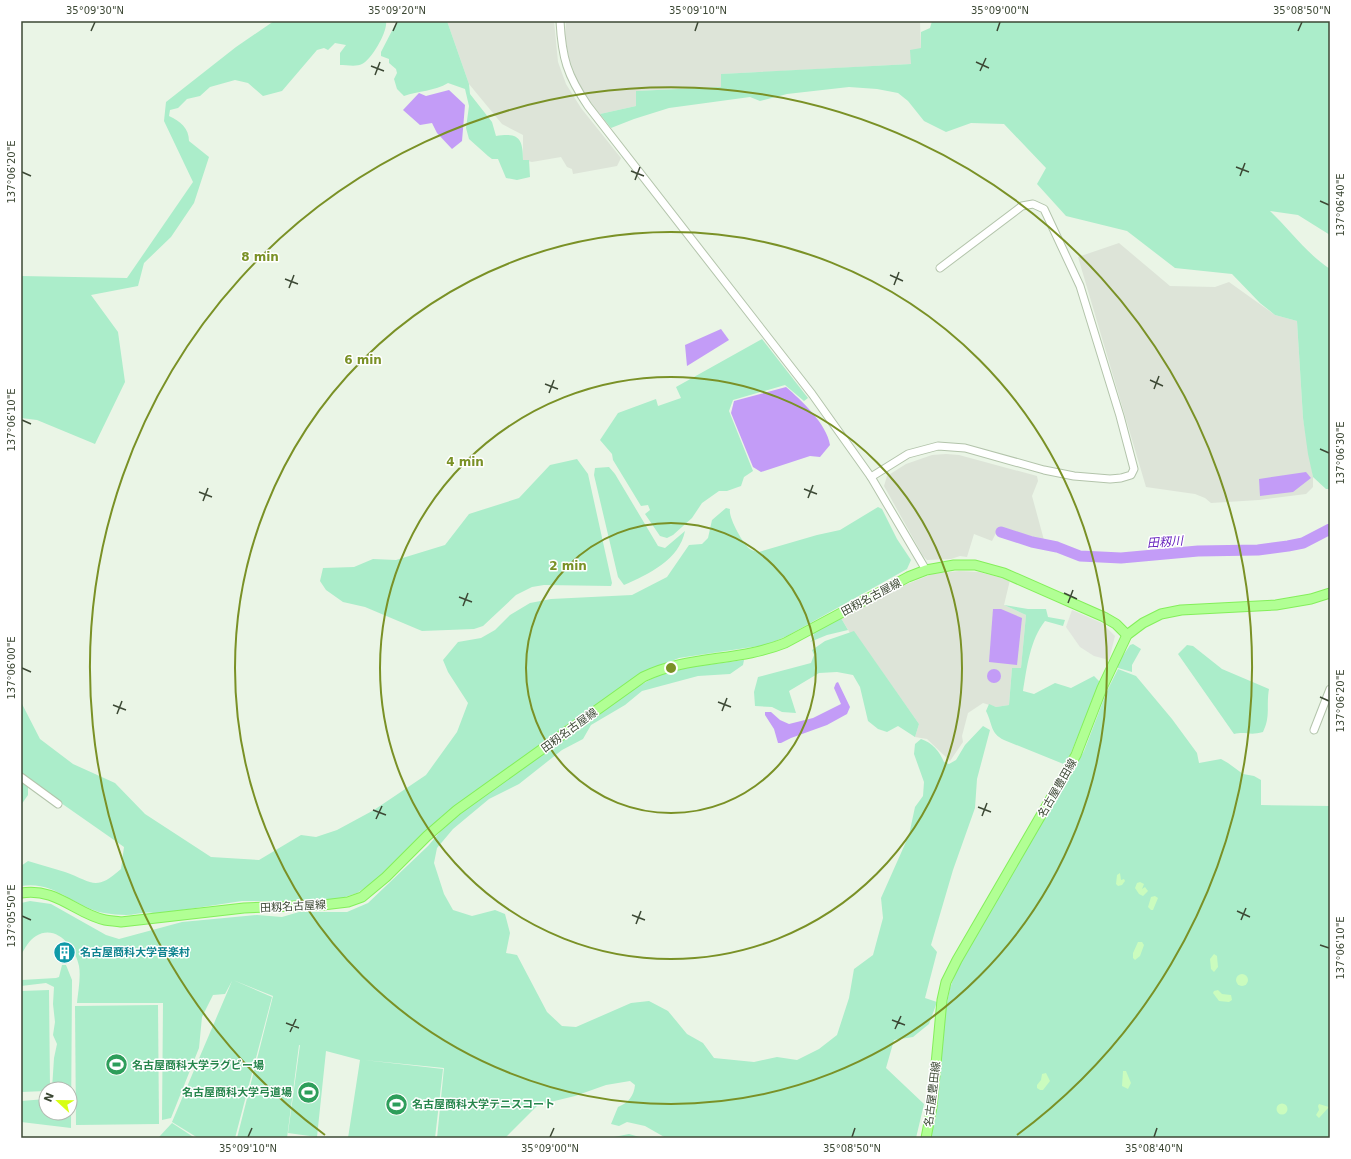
<svg xmlns="http://www.w3.org/2000/svg" width="1351" height="1159" font-family="'DejaVu Sans','Noto Sans JP',sans-serif">
<style>
.industrial{fill:#dde4d8}
.green{fill:#abedca}
.sand{fill:#cafcbe}
.parking{fill:#e1e5de}
.water{fill:#c39cf7}
.lines{fill:none;stroke-linecap:round;stroke-linejoin:round}
.river{stroke:#c39cf7;stroke-width:11}
.minor-casing{stroke:#b3c4ab;stroke-width:9}
.major-casing{stroke:#84ef5a;stroke-width:11}
.minor{stroke:#fff;stroke-width:7}
.major{stroke:#b1ff94;stroke-width:9}
.ticks{fill:none;stroke:#3c4834;stroke-width:1.5}
.ring{fill:none;stroke:#7a9126;stroke-width:2}
.labels{text-anchor:middle;stroke-width:3;stroke-linejoin:round;paint-order:stroke}
.street-label{font-size:11px;fill:#3c4834;stroke:#fff}
.culture-label{font-size:11px;font-weight:bold;fill:#0d838f;stroke:#fff;text-anchor:start}
.leisure-label{font-size:11px;font-weight:bold;fill:#27864d;stroke:#fff;text-anchor:start}
.water-label{font-size:12px;font-style:italic;fill:#6723be;stroke:#fff}
.centre{fill:#7a9126;stroke:#fff;stroke-width:2}
.ring-label{font-size:12px;text-anchor:middle;font-weight:bold;fill:#7a9126;stroke:#fff;stroke-width:3;stroke-linejoin:round;paint-order:stroke}
.neatline{fill:none;stroke:#3c4834;stroke-width:1.5}
.ticks-label{font-size:10px;text-anchor:middle;fill:#3c4834}
</style>
<rect width="100%" height="100%" fill="#eaf5e6"/>
<!-- industrial -->
<g class="industrial">
<polygon points="447,21 554,21 558,62 566,84 581,108 621,158 617,166 573,174 572,169 567,167 561,157 532,162 523,160 523,135 502,124 469,84"/>
<polygon points="566,21 920,21 921,48 911,64 722,74 722,87 636,91 636,106 600,114 587,98 577,80 569,58 565,37"/>
<polygon points="1119,243 1170,286 1215,287 1229,282 1275,315 1297,321 1303,418 1313,477 1313,487 1306,494 1259,500 1211,503 1205,498 1195,494 1146,487 1078,257"/>
<polygon points="946,454 959,455 1037,476 1038,481 1032,496 1044,540 999,527 992,541 974,534 967,557 960,556 951,559 927,560 923,556 884,486 887,476 906,464 932,455"/>
<polygon points="959,571 979,572 1010,580 1004,605 1026,615 1021,669 1012,668 1009,705 996,707 983,703 968,713 962,736 963,742 950,761 927,739 915,737 919,724 854,632 850,633 841,618 895,589 932,574"/>
</g>
<!-- green -->
<g class="green">
<path d="M274,21H386C388,31 372,59 362,64C357,67 346,65 340,65V53L346,45L335,43L328,50L324,48L317,50L282,91L263,96L248,83L235,80L210,87L200,96L187,99L178,108L170,110L169,116C180,121 189,128 189,141L209,157L194,203L171,237L144,263L138,286L91,295L118,332L125,382L95,444L37,420L21,418V276L127,278L193,182L164,121L166,102L236,47Z"/>
<path d="M397,21H447L469,84L470,94L492,122L496,136C519,132 523,139 523,160H529L530,177L517,180L506,178L498,159H492L488,156L469,139L466,128L469,106L465,89L448,83C435,91 418,91 404,96L397,89L394,79L397,73L396,69L389,63V59L381,56V52Z"/>
<path d="M932,21H1330V235L1298,215L1270,211C1290,230 1306,253 1330,269V489H1326L1313,477L1308,454L1303,418L1297,321L1275,315L1260,303L1232,274L1175,268L1127,231L1066,216L1037,184L1046,168L1004,124L971,123L946,132L924,121L908,101L898,93L877,89L849,87L787,94L760,101L750,97L669,108L634,119L611,128L600,114L636,106V91L721,87V74L911,64L910,50L921,48V32L930,28Z"/>
<polygon points="762,339 808,398 804,401 785,385 733,400 729,411 753,471 744,477 741,486 727,491 719,491 702,503 692,518 673,535 667,538 660,536 645,514 650,510 648,505 641,506 613,460 612,454 600,440 618,413 656,399 658,406 681,398 676,387"/>
<polygon points="577,459 588,474 612,583 611,586 544,585 532,587 516,595 483,626 474,629 422,631 365,607 343,602 326,590 320,581 323,568 354,567 373,559 396,560 445,545 469,514 519,498 550,465"/>
<path d="M609,467L615,474L658,546L665,548L685,531C679,560 649,574 624,585L618,577L594,475L595,468Z"/>
<path d="M878,507L882,509L897,539L911,560L907,569L787,636L766,645L679,658L652,669L626,683L438,820L377,880L357,893L339,899L317,901H242L156,914C147,910 136,915 126,915C119,915 111,914 104,913C74,907 54,880 21,886V866L28,861C40,865 53,868 65,872C93,882 95,892 121,869L124,847L21,775V702L40,739L73,764L115,783L145,814L211,857L259,860L301,835L316,837L337,830L374,810L426,775L457,732L468,703L448,672L443,660L458,642L481,638L495,630L510,615L530,603L551,599L632,595L667,577L689,545L702,544L708,538L712,520L726,508L730,509C728,517 743,544 750,549C753,551 756,551 759,552L817,535L840,530Z"/>
<path d="M1004,605L1028,609H1046L1048,617L1065,620L1063,626L1045,621C1030,640 1027,667 1023,691L1034,694L1055,683L1071,688L1094,676L1100,682L1066,765L1004,740C990,733 993,725 986,711L989,704L996,707L1009,705L1012,668H1021L1026,615Z"/>
<polygon points="841,618 848,630 827,635 810,642 813,639 814,632"/>
<polygon points="854,631 919,724 915,737 898,726 887,732 878,729 868,721 860,687 853,675 837,672 819,673 789,691 796,713 782,712 772,707 755,706 754,692 758,677 811,663 814,655 812,650 825,641"/>
<polygon points="1133,644 1141,649 1132,665 1132,672 1118,668 1117,665 1130,645"/>
<path d="M1187,645L1193,646L1222,669L1269,689C1266,706 1271,716 1263,732C1249,736 1246,731 1234,734L1178,654Z"/>
<path d="M744,660L743,665L730,674L698,676L642,691L625,705L591,725L583,739L562,750L519,784L489,799L453,829L437,848L434,863L444,894L453,910L472,916L495,910L505,914L510,933L506,953L517,955L547,1012L562,1026L576,1027L631,1003L649,1001L668,1011L687,1034L703,1043L714,1058L754,1062L777,1057L797,1060L819,1049L837,1035L849,998L854,969L873,955L883,918L881,898L909,835L915,807L923,796L924,782L914,754L915,744L921,739C933,743 939,751 944,762L949,764L956,760L965,745L983,726L990,730L977,779L975,808L953,870L931,945L937,952L925,998L937,1002L929,1024L913,1037L894,1040L886,1068L924,1104L916,1138H666L645,1126L627,1122L619,1126L611,1124L618,1107C628,1103 634,1096 635,1085L630,1081L606,1085L575,1096L538,1105L505,1138H437L444,1068L364,1060L443,1069L435,1138H348L360,1060L326,1051L317,1137L288,1133L300,1045L316,1049L299,1045L287,1138H237L273,996L233,980L272,997L235,1138H198L172,1122L232,981L225,994L213,995L202,1017L199,1048L171,1118L162,1120L163,1003H77C78,992 81,977 79,966C76,948 56,923 36,936C29,940 25,948 21,955V903L30,901L51,904L106,935L119,939L182,922L257,915L282,917L299,912H347L368,903L428,846L445,826L474,802L635,688L659,675L675,669Z"/>
<polygon points="1118,669 1136,676 1172,719 1197,753 1199,763 1221,759 1228,763 1243,774 1254,776 1261,780 1261,805 1330,806 1330,1138 931,1138 943,1023 950,988 960,962 1084,751 1107,691"/>
<polygon points="21,780 28,786 28,795 21,805"/>
<polygon points="62,965 66,965 72,980 71,1128 21,1122 21,1101 46,1099 46,1113 70,1113 70,1089 52,1089 54,1058 57,1044 53,1035 55,1022 53,1004 54,987 46,983 21,986 21,980 56,978 59,977"/>
<polygon points="49,990 50,1089 46,1089 46,1091 21,1092 21,991"/>
<polygon points="158,1005 159,1124 76,1125 75,1006"/>
<polygon points="172,1123 195,1138 159,1137"/>
<polygon points="629,1134 643,1138 612,1138 614,1137"/>
</g>
<!-- sand -->
<g class="sand">
<polygon points="1120,873 1121,880 1124,879 1125,881 1122,885 1118,886 1116,884 1117,875"/>
<polygon points="1140,882 1144,884 1142,889 1145,887 1148,891 1143,896 1139,894 1135,888 1137,883"/>
<polygon points="1155,896 1158,898 1153,910 1151,910 1148,907 1151,897"/>
<polygon points="1138,942 1142,942 1144,945 1140,956 1135,960 1133,958 1133,953"/>
<polygon points="1214,954 1217,956 1218,967 1214,972 1211,969 1210,959"/>
<circle cx="1242" cy="980" r="6"/>
<polygon points="1218,990 1222,994 1231,995 1232,1000 1229,1002 1219,1001 1213,993 1214,991"/>
<polygon points="1123,1071 1126,1071 1131,1083 1128,1089 1122,1086"/>
<polygon points="1046,1073 1050,1081 1043,1090 1040,1090 1037,1088 1037,1085 1041,1080 1042,1074"/>
<circle cx="1282" cy="1109" r="5.5"/>
<polygon points="1319,1104 1329,1107 1319,1118 1316,1115 1319,1110 1318,1106"/>
</g>
<!-- parking -->
<polygon class="parking" points="1072,610 1102,623 1115,636 1109,660 1094,656 1080,647 1066,627"/>
<!-- water -->
<g class="water">
<polygon points="449,90 465,105 462,141 452,149 437,133 432,123 420,125 403,110 419,93 426,96"/>
<polygon points="721,329 729,340 687,366 685,345"/>
<path d="M786,387C801,400 827,424 830,445L820,457L810,456L761,472L753,467L731,413L734,401Z"/>
<polygon points="1306,472 1311,478 1293,492 1260,496 1259,479"/>
<polygon points="993,609 1001,609 1022,618 1017,665 989,662"/>
<circle cx="994" cy="676" r="7"/>
<polygon points="838,682 850,707 847,714 827,725 791,738 781,743 778,743 774,729 765,715 765,712 771,712 780,720 789,724 813,718 841,704 834,688 836,683"/>
</g>
<g class="lines">
<!-- river -->
<polyline class="river" points="1001,532 1032,542 1057,547 1080,556 1121,558 1198,551 1258,550 1288,546 1303,543 1330,529"/>
<defs>
<g id="minor">
<path d="M560,21C562,58 567,75 588,106L812,394L871,477L926,570"/>
<polyline points="871,477 908,454 938,446 965,448 1044,470 1074,476 1110,479 1121,478 1131,475 1134,469 1120,416 1080,286 1044,209 1033,204 1022,206 940,268"/>
<polyline points="1314,730 1330,689"/>
<polyline points="21,777 58,804"/>
</g>
<g id="major">
<path d="M21,893C56,887 76,914 105,920C110,921 115,921 121,922L244,908L323,905L348,902L362,897L386,877L427,836L457,810L643,677C688,655 738,662 785,643L908,577L926,570L954,565H975L1004,573L1104,617L1116,624L1127,635"/>
<polyline points="926,1138 932,1107 942,1000 946,982 957,960 1076,755 1102,688 1127,635 1143,623 1161,614 1181,610 1276,605 1311,599 1330,593"/>
</g>
</defs>
<!-- minor casing -->
<use href="#minor" class="minor-casing"/>
<!-- major casing -->
<use href="#major" class="major-casing"/>
<!-- minor -->
<use href="#minor" class="minor"/>
<!-- major -->
<use href="#major" class="major"/>
</g>
<!-- ticks -->
<path class="ticks" d="M91,31L95,22M393,31L397,22M695,31L698,22M997,31L1000,22M1298,31L1302,22M976,62L989,68M371,66L384,71M980,71L986,58M375,75L380,62M1236,167L1249,172M631,171L644,176M22,172L31,176M1240,176L1245,163M635,180L640,167M1320,201L1329,205M890,275L903,281M285,279L298,284M894,285L899,272M289,288L294,275M1150,380L1163,386M545,384L558,389M1154,389L1159,376M549,393L554,380M22,420L31,424M1320,449L1329,453M804,489L817,494M199,492L212,497M808,498L813,485M203,501L208,488M1064,593L1077,599M459,597L472,602M1068,603L1073,590M463,606L468,593M22,668L31,672M1320,697L1329,701M718,702L731,707M113,705L126,710M722,711L727,698M117,714L122,701M978,807L991,812M373,810L386,815M982,816L987,803M376,819L382,806M1237,911L1250,917M632,915L645,920M22,916L31,920M1241,920L1246,908M636,924L641,911M1320,945L1329,948M892,1020L905,1025M286,1023L299,1028M895,1029L901,1016M290,1032L296,1019M248,1137L252,1128M550,1137L554,1128M852,1137L855,1128M1154,1137L1157,1128"/>
<!-- distance rings -->
<g class="ring">
<circle cx="671" cy="668" r="145"/>
<circle cx="671" cy="668" r="291"/>
<circle cx="671" cy="668" r="436"/>
<path d="M325 1135A581 581 0 1 1 1017 1135"/>
</g>
<!-- icons -->
<defs>
<symbol id="building-disc" viewBox="-11 -11 22 22"><circle r="9.5" fill="#0f9aa8" stroke="#fff"/><path d="M-4-6H4V6H1V3H-1V6H-4ZM-2.5-4.3h1.7v1.8h-1.7ZM.8-4.3h1.7v1.8H.8ZM-2.5-1h1.7V.8h-1.7ZM.8-1h1.7V.8H.8Z" fill="#fff"/></symbol>
<symbol id="stadium-disc" viewBox="-11 -11 22 22"><circle r="9.5" fill="#2e9e5b" stroke="#fff"/><path d="M0-5a6.5 5 0 1 0 0 10a6.5 5 0 1 0 0-10ZM-3.5-1.8h7v3.6h-7Z" fill="#fff"/></symbol>
</defs>
<g fill-rule="evenodd">
<use href="#building-disc" x="52" y="940" width="25" height="25"/>
<use href="#stadium-disc" x="104" y="1052" width="25" height="25"/>
<use href="#stadium-disc" x="296" y="1080" width="25" height="25"/>
<use href="#stadium-disc" x="384" y="1092" width="25" height="25"/>
</g>
<g class="labels">
<!-- street labels -->
<g class="street-label">
<text transform="translate(871 597) rotate(-28)" y="4">田籾名古屋線</text>
<text transform="translate(569 730) rotate(-36)" y="4">田籾名古屋線</text>
<text transform="translate(1057 788) rotate(-60)" y="4">名古屋豊田線</text>
<text transform="translate(293 906) rotate(-3)" y="4">田籾名古屋線</text>
<text transform="translate(932 1094) rotate(-83)" y="4">名古屋豊田線</text>
</g>
<!-- culture labels -->
<g class="culture-label">
<text x="80" y="956">名古屋商科大学音楽村</text>
</g>
<!-- leisure labels -->
<g class="leisure-label">
<text x="132" y="1069">名古屋商科大学ラグビー場</text>
<text x="292" y="1096" text-anchor="end">名古屋商科大学弓道場</text>
<text x="412" y="1108">名古屋商科大学テニスコート</text>
</g>
<!-- water labels -->
<g class="water-label">
<text transform="translate(1165 542) rotate(-4)" y="4">田籾川</text>
</g>
</g>
<circle cx="671" cy="668" r="6" class="centre"/>
<g class="ring-label">
<text x="260" y="261">8 min</text>
<text x="363" y="364">6 min</text>
<text x="465" y="466">4 min</text>
<text x="568" y="570">2 min</text>
</g>
<!-- border -->
<rect width="1351" height="1159" fill="none" stroke="#ffffff" stroke-width="44"/>
<!-- north arrow -->
<g transform="translate(58 1101) rotate(292)"><circle r="19" fill="#ffffff" stroke="#b1b6ae"/>
<path d="M0-3L7 15L0 10L-7 15Z" fill="#d7ff12"/>
<text y="-6" font-size="11" font-weight="bold" text-anchor="middle" fill="#3c4834">N</text>
</g>
<rect x="22" y="22" width="1307" height="1115" class="neatline"/>
<g class="ticks-label">
<text x="95" y="14">35°09'30"N</text>
<text x="397" y="14">35°09'20"N</text>
<text x="698" y="14">35°09'10"N</text>
<text x="1000" y="14">35°09'00"N</text>
<text x="1302" y="14">35°08'50"N</text>
<text transform="translate(11 172) rotate(-90)" y="4">137°06'20"E</text>
<text transform="translate(1340 205) rotate(-90)" y="4">137°06'40"E</text>
<text transform="translate(11 420) rotate(-90)" y="4">137°06'10"E</text>
<text transform="translate(1340 453) rotate(-90)" y="4">137°06'30"E</text>
<text transform="translate(11 668) rotate(-90)" y="4">137°06'00"E</text>
<text transform="translate(1340 701) rotate(-90)" y="4">137°06'20"E</text>
<text transform="translate(11 916) rotate(-90)" y="4">137°05'50"E</text>
<text transform="translate(1340 948) rotate(-90)" y="4">137°06'10"E</text>
<text x="248" y="1152">35°09'10"N</text>
<text x="550" y="1152">35°09'00"N</text>
<text x="852" y="1152">35°08'50"N</text>
<text x="1154" y="1152">35°08'40"N</text>
</g>
</svg>
